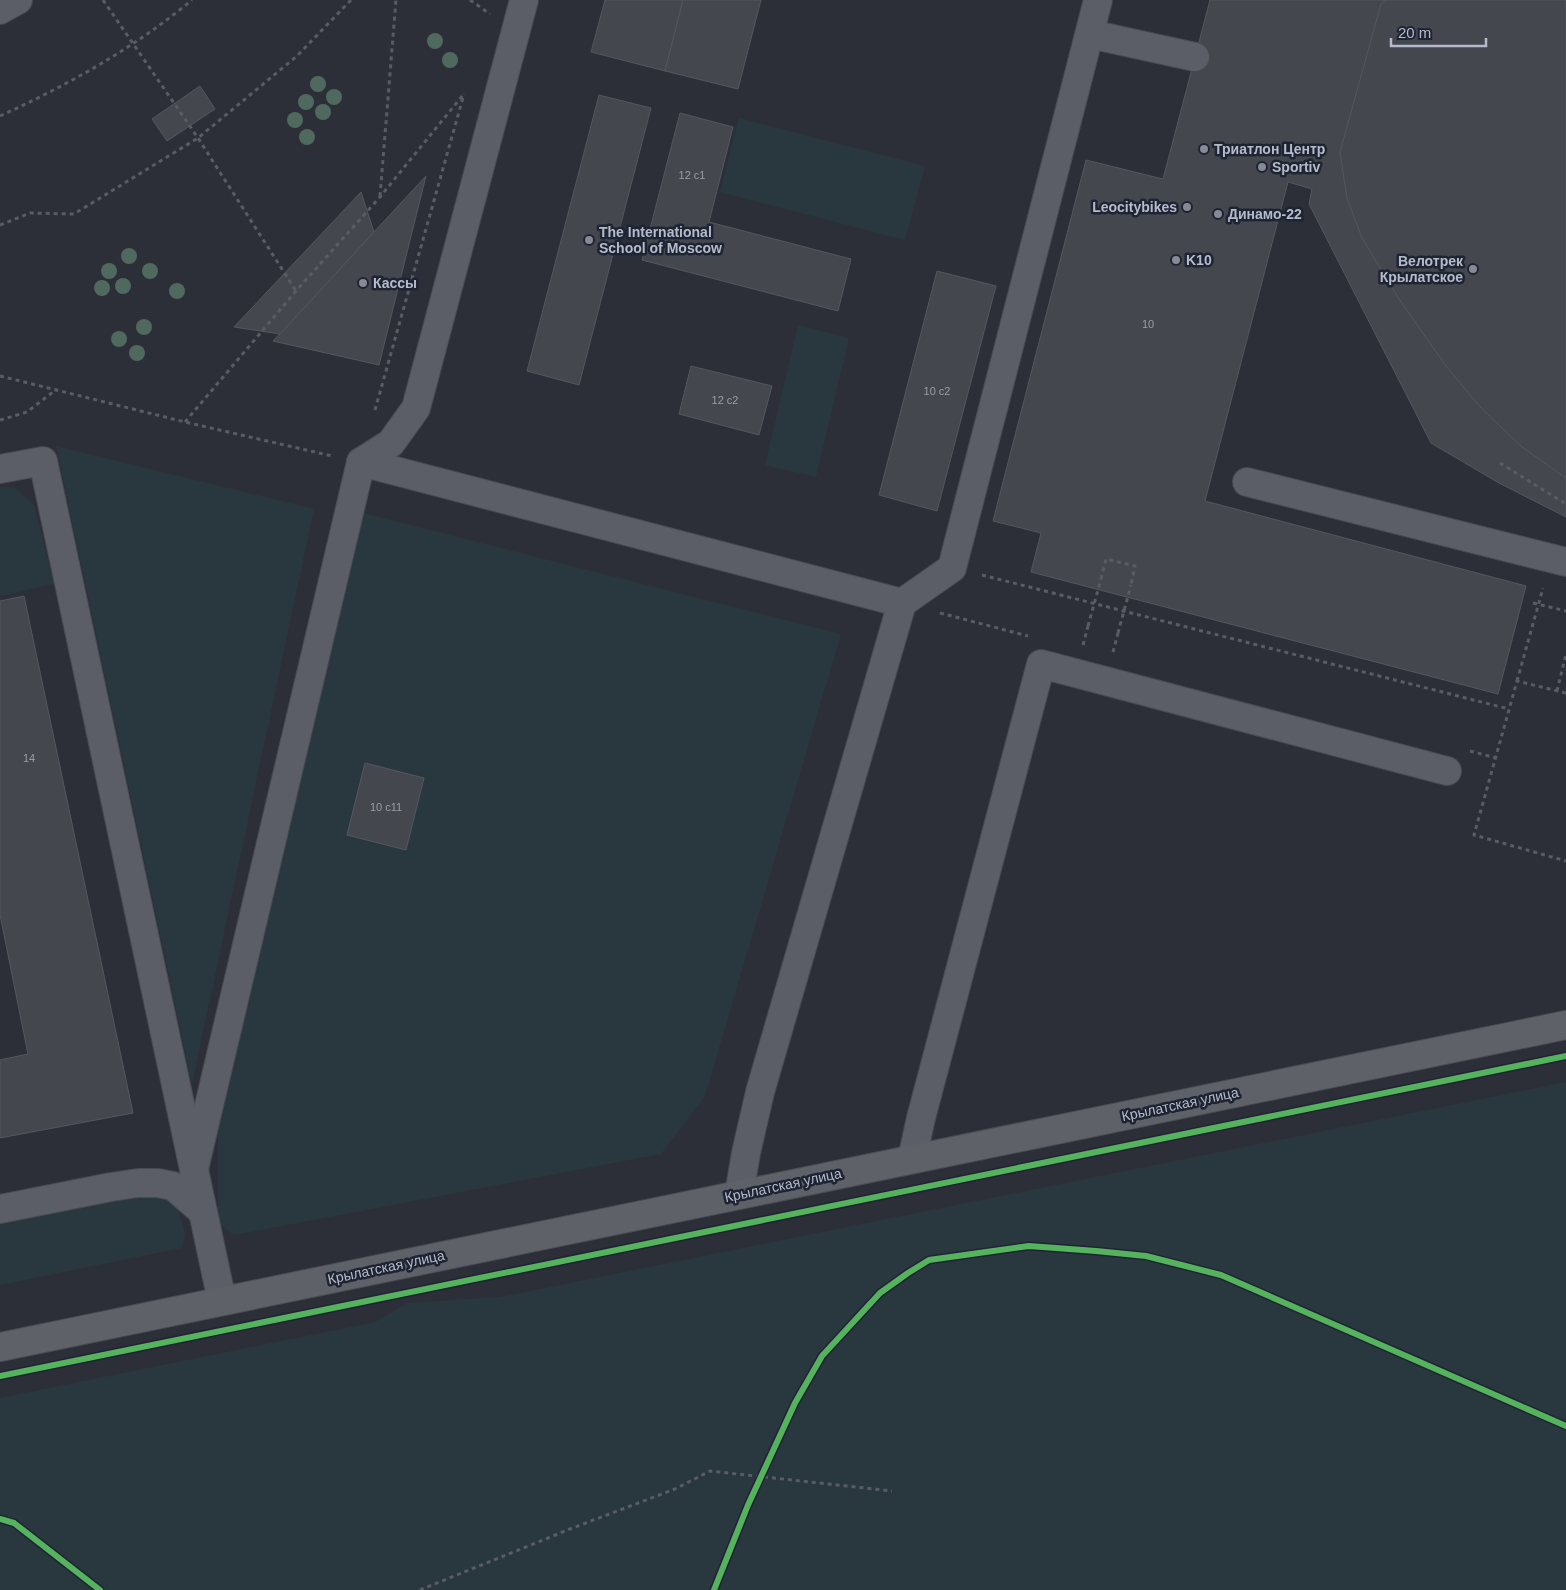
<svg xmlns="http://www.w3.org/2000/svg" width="1566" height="1590" font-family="Helvetica,sans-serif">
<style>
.green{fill:#29383e}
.building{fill:#45474f;stroke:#545760}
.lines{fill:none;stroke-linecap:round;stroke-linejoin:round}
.minor-casing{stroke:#484a51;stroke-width:30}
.major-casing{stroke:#4a4c55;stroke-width:30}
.path{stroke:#595d63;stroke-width:3;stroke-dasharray:4 4;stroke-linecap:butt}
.minor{stroke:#5b5e67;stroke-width:28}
.major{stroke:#5e6168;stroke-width:28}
.path-bridge{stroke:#595d63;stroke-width:3;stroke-dasharray:4 4;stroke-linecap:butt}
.cycleway-casing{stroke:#1f2434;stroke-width:9}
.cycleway{stroke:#56b35d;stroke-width:6}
.tree{fill:#50695e}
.poi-dot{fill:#868a96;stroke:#1f2434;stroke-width:2}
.labels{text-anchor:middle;stroke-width:5;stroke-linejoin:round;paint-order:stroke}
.number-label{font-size:11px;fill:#9a9eaa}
.poi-label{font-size:14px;font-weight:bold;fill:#b6bbc9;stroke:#1f2434;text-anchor:start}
.street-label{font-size:14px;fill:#b6bbc9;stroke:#1f2434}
</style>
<rect width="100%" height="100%" fill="#2c2f38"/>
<!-- green -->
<g class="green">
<polygon points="739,118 925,166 905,240 720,192"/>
<polygon points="798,325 849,338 816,477 765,465"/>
<polygon points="56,446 314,509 192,1084"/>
<polygon points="0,487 14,487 34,505 54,584 0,596"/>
<polygon points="359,512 841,634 705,1096 661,1154 234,1235 218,1223 218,1134"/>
<polygon points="1566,1082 1566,1590 0,1590 0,1398 375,1322 407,1303 500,1297"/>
<polygon points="148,1191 175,1198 185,1234 182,1248 0,1285 0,1217"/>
</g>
<!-- building -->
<g class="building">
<polygon points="605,0 683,0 665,71 591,52"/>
<polygon points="683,0 761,0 738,89 665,71"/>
<polygon points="1210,0 1566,0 1566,517 1499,483 1431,443 1309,204 1312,189 1288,182 1205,501 1526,586 1498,694 1031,572 1041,533 993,521 1086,160 1163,179"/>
<polygon points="1386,0 1566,0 1566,478 1522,447 1481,408 1446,366 1399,299 1362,238 1347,198 1340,152 1381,4"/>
<polygon points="200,86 215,109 167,141 152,119"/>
<polygon points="599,95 651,108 579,385 527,371"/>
<polygon points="680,113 733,127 709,222 851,259 838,311 642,260"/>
<polygon points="426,176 379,365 273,341 374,232"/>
<polygon points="361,192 374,232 280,334 234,327"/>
<polygon points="937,271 996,286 937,511 879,495"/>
<polygon points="691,366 772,386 759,435 679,414"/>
<polygon points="24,596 133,1113 0,1138 0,1060 28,1054 0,915 0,601"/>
<polygon points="365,763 424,778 406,850 347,835"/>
</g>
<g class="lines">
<defs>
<g id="minor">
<polyline points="0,10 18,0"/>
<polyline points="1090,34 1195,57"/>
<polyline points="361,462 902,603"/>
<polyline points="0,469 43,461 222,1301"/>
<polyline points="1247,482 1566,562"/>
<polyline points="912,1159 921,1118 1041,664 1447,771"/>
<polyline points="194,1169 361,462 391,443 416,408 524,0"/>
<polyline points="739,1194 746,1153 760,1092 902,603 952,568 1098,0"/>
<polyline points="0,1209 111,1187 138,1183 158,1183 173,1186 203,1212"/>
</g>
<polyline id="major" points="0,1347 1566,1025"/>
</defs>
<!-- minor casing -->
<use href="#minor" class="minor-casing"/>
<!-- major casing -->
<use href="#major" class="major-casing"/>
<!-- path -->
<g class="path">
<polyline points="103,0 198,138 296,291"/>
<polyline points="470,0 490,14"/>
<path d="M0,116C68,85 134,48 192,0"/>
<polyline points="380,196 396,0"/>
<polyline points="0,225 30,213 74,214 198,138 297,56 351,0"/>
<polyline points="0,376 185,422 332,456"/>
<polyline points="375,410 464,94"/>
<polyline points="0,420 27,412 57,389"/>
<polyline points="185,422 296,291 380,197 463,95"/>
<polyline points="1500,463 1566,504"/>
<polyline points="982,575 1509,709"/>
<polyline points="1101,579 1106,559 1135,566 1131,585"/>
<polyline points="940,613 1028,636"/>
<polyline points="1083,645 1088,626"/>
<polyline points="1113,652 1118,633"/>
<polyline points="1517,681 1543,588"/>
<polyline points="1557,691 1566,654"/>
<polyline points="1566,693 1517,681 1474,835 1566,861"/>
<polyline points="1470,751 1496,758"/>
<polyline points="420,1590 570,1529 675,1489 710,1471 892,1491"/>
</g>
<!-- minor -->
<use href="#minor" class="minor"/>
<!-- major -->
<use href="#major" class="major"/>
<!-- path-bridge -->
<g class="path-bridge">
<polyline points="1533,603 1566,611"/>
<polyline points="1088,626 1101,579"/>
<polyline points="1118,633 1131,585"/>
</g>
<defs>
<g id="cycleway">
<polyline points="0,1376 1566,1056"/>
<polyline points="0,1519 14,1523 100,1590"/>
<polyline points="714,1590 748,1505 795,1403 822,1356 880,1293 908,1273 929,1260 1029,1246 1096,1251 1146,1256 1221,1275 1566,1426"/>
</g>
</defs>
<!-- cycleway casing -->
<use href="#cycleway" class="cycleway-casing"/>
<!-- cycleway -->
<use href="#cycleway" class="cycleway"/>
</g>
<!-- trees -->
<g class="tree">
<circle cx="435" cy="41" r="8"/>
<circle cx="450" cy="60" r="8"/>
<circle cx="318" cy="84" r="8"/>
<circle cx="334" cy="97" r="8"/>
<circle cx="306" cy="102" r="8"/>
<circle cx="323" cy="112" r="8"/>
<circle cx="295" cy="120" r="8"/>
<circle cx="307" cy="137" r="8"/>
<circle cx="129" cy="256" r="8"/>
<circle cx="109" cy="271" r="8"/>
<circle cx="150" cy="271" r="8"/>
<circle cx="123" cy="286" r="8"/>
<circle cx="102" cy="288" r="8"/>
<circle cx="177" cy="291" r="8"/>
<circle cx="144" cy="327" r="8"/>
<circle cx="119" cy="339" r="8"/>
<circle cx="137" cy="353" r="8"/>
</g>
<!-- markers -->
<g class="poi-dot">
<circle cx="1204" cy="149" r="5"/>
<circle cx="1262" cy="167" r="5"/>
<circle cx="1187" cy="207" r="5"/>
<circle cx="1218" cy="214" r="5"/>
<circle cx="589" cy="240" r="5"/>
<circle cx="1176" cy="260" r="5"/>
<circle cx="1473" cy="269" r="5"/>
<circle cx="363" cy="283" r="5"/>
</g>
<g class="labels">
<!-- number labels -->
<g class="number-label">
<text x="692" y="179">12 с1</text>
<text x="1148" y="328">10</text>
<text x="937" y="395">10 с2</text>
<text x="725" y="404">12 с2</text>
<text x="29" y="762">14</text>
<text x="386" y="811">10 с11</text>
</g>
<!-- poi labels -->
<g class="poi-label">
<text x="1214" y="154">Триатлон Центр</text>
<text x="1272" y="172">Sportiv</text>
<text x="1177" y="212" text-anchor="end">Leocitybikes</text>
<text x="1228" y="219">Динамо-22</text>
<text x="599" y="237">The International<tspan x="599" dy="16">School of Moscow</tspan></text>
<text x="1186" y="265">K10</text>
<text x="1463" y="266" text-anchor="end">Велотрек<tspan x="1463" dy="16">Крылатское</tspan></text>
<text x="373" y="288">Кассы</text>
</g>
<!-- street labels -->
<g class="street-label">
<text transform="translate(1180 1104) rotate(-12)" y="5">Крылатская улица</text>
<text transform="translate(783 1185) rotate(-12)" y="5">Крылатская улица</text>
<text transform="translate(386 1267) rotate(-12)" y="5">Крылатская улица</text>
</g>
</g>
<!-- scale -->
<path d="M1391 38v8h95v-8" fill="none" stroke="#b6bbc9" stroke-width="2.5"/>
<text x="1398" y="38" font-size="15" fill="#b6bbc9" stroke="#1f2434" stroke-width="4" paint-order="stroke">20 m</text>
</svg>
